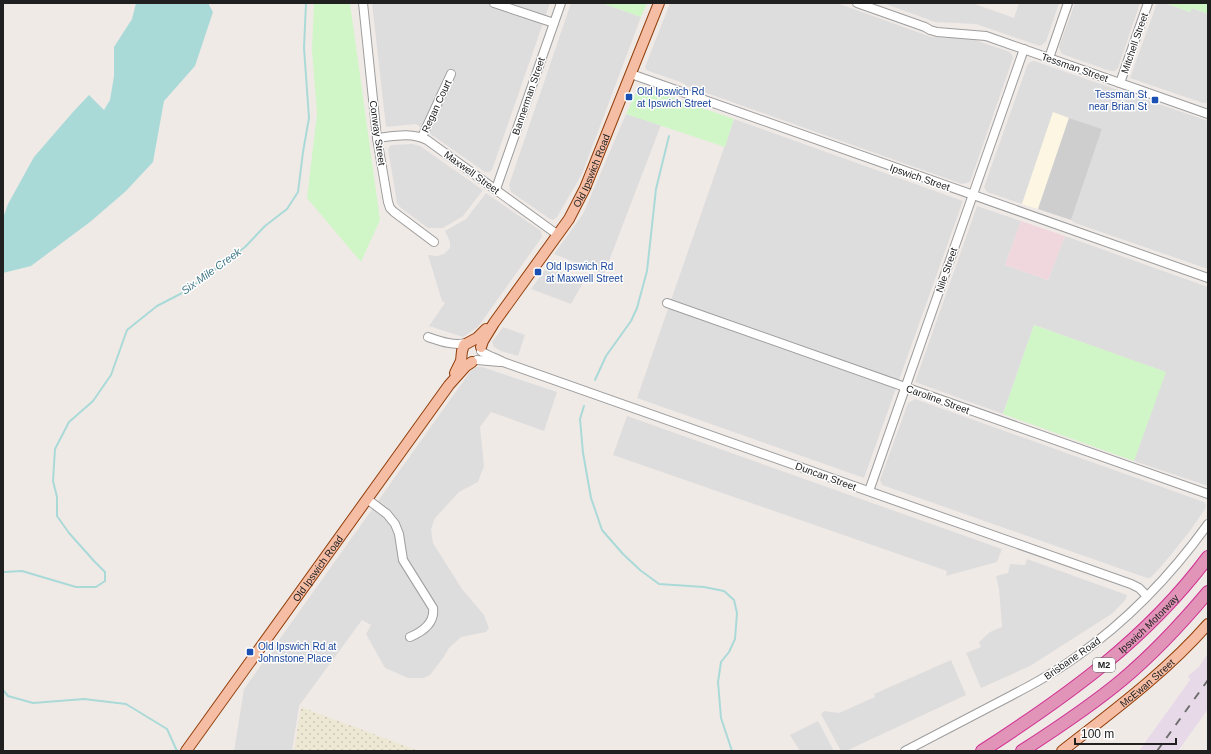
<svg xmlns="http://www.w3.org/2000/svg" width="1211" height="754" font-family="Helvetica,sans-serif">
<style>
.residential{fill:#dedddd}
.commercial{fill:#efd7dd}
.education{fill:#fdf6e2}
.religious{fill:#cecece}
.railway{fill:#e7d9e8}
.farmland{fill:url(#farmland-dots)}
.park{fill:#d0f6c7}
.water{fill:#aadad8}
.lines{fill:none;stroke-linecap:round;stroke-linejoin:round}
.stream{stroke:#aadad8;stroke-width:2}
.minor-casing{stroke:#9d9d9d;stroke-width:10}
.major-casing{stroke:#913f0a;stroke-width:12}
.highway-casing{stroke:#d03193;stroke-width:14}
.minor{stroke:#fff;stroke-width:8}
.major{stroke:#f6bda5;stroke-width:10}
.highway{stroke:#e194b8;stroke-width:12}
.rail{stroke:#6e6e6e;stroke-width:2;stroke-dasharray:8 8;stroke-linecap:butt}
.transit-dot{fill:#1a4fb4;stroke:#fff;stroke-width:1.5}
.labels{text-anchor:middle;stroke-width:3;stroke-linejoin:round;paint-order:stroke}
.shield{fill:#fff;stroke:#636363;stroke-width:1}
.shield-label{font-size:9px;font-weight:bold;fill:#202020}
.street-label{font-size:10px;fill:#202020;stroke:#fff}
.transit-label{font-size:10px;fill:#164399;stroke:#fff;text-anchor:start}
.water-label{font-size:11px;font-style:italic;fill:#457b8b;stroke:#fff}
</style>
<defs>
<pattern id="farmland-dots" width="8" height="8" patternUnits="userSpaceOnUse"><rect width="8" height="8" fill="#ede8d3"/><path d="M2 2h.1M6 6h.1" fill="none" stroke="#cbc7b5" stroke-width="1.8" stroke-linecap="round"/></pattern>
</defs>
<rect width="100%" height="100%" fill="#f0eae7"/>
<!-- residential -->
<g class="residential">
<polygon points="372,3 550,3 492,170 489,172 485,172 416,124 386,127"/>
<polygon points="571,3 602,3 641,17 582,174 557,217 553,220 550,219 511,192 509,185"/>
<polygon points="670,3 837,3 931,37 972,39 1010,52 1012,55 1013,58 970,182 962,184 687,86 683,83 646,70 645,67"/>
<polygon points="883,3 972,3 1014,18 1019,3 1059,3 1046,42 1040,46 976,24 935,22"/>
<polygon points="1075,3 1140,3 1118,68 1115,71 1110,71 1062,54 1061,53 1059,47"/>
<polygon points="1157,3 1165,3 1190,12 1192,8 1208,14 1208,100 1206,103 1203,103 1130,78"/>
<polygon points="1034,61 1208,121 1208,269 1075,223 1071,220 1102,129 1053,113 1022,204 987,192 984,187 1027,66 1030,62"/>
<polygon points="626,114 661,125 604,274 554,254 583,214"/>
<polygon points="734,119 963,201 864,478 637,398"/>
<polygon points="412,144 420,146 483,190 463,216 443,228 428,228 400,207 397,203 388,149 391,145"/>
<polygon points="486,193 541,231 542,237 478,327 463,337 429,326 445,303 442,301 428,255 437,256 444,254 450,248 450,242 445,231 466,219"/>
<polygon points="977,206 1021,221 1005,265 1048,280 1065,236 1208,287 1208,486 1134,461 1165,372 1034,325 1003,414 915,382"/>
<polygon points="547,267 584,281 571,304 531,289"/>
<polygon points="503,327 525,335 518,356 501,351 494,347 492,342"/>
<polygon points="477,367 482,367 557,392 544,431 491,412 480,427 484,466 478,482 459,492 435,518 431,529 433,543 462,589 484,615 489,628 486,632 461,637 449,648 443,658 430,675 424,678 408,678 385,668 366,634 371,625 362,620 299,706 292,751 234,751 244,689 472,369"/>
<polygon points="915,399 1204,502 1206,505 1205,509 1190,531 1169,557 1158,570 1150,578 1147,578 882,485 880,480 908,403"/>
<polygon points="627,416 1002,549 997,562 946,576 947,571 613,455"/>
<polygon points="1027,559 1127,595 1126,599 1113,613 1030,666 981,688 966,653 981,647 979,642 990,632 1002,627 999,589 996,576 1008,573 1010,564 1025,565"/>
<polygon points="951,660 966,695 846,751 841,751 821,714 824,711 839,713 875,697 874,694"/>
<polygon points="818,721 834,751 800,751 790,735"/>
</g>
<!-- commercial -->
<polygon class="commercial" points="1021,221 1065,236 1048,280 1005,265"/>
<!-- education -->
<polygon class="education" points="1053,112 1069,118 1038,209 1022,204"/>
<!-- religious -->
<polygon class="religious" points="1069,118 1102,129 1071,220 1038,209"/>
<!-- railway -->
<polygon class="railway" points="1208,653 1208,709 1178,751 1139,751 1190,680 1188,676 1199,667"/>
<!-- farmland -->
<polygon class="farmland" points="301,707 419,751 294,751"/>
<!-- park -->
<g class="park">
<polygon points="314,3 350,3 380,220 361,262 307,198 317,114 312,50"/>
<polygon points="602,3 647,3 641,17"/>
<polygon points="1165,3 1208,3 1208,14 1192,8 1190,12"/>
<polygon points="639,86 734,119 725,147 626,114"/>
<polygon points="1034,325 1166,372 1134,461 1003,414"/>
</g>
<!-- water -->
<polygon class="water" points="136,3 208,3 213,12 195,66 164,101 153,162 126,191 90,222 31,266 3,273 3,218 8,204 34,157 73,112 89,95 104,110 110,100 114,76 114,47 132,19"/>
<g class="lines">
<!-- stream -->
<g class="stream">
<polyline points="595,380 606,356 631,321 637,308 647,271 656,189 669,136"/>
<polyline points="584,406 580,419 583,453 591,498 602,530 623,554 640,570 659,584 704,587 724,591 734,600 737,613 735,639 729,652 721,662 718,682 721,718 732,751"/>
<polyline points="3,573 4,572 22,571 76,587 96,587 105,581 105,572 94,561 69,533 57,516 57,497 53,481 55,449 69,422 93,401 111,375 127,330 157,306 186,291 245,247 265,226 287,209 298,192 303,152 309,118 304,48 306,3"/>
<polyline points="3,690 8,696 33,703 84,699 126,704 167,729 177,751"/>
</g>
<defs>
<g id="minor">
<polyline points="363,3 377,138 388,202 390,208 394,212 434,242"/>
<polyline points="494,3 554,23"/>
<polyline points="857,3 925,27 930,30 937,32 986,36 1208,114"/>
<polyline points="1049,58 1068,3"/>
<polyline points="631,74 1208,278"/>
<polyline points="1120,83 1148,3"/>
<polyline points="422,137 451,74"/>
<path d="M377,138C394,136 412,132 427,140L558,235"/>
<polyline points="495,189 497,186 561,3"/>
<polyline points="667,303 1208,494"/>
<path d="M428,337C440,341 453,346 466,343"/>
<path d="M481,351C488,356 496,358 503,362L1131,584L1139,588L1147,596"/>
<polyline points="477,360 500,362"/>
<polyline points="869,491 1024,49"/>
<path d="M367,499L387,514L395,524L399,534L403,560L433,608C435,623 422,632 410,637"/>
<path d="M905,751C936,735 966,719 997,703C1024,689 1051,675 1076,657C1127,621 1172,574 1208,524"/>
</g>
<g id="major">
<path id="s1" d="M481,347L483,341L494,323L569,219L585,188L659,3"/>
<polyline points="455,373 461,361 462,351 464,345 477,338 486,329"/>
<path id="s2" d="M186,751L449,385L466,366L472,362"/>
<path id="s3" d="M1062,751C1113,711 1165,673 1208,624"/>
</g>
<g id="highway">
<path id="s4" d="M982,751C1067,696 1147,639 1208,557"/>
<path d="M1022,751C1056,729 1091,706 1122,680C1153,654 1182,623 1208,592"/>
</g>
</defs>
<!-- minor casing -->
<use href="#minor" class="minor-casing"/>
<!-- major casing -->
<use href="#major" class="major-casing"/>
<!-- highway casing -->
<use href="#highway" class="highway-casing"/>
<!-- minor -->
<use href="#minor" class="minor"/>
<!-- major -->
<use href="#major" class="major"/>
<!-- highway -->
<use href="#highway" class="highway"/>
<!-- rail -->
<polyline class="rail" points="1157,751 1208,680"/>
</g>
<!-- markers -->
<g class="transit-dot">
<rect x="625" y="93" width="8" height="8" rx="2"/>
<rect x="1151" y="96" width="8" height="8" rx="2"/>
<rect x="534" y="268" width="8" height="8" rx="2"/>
<rect x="246" y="648" width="8" height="8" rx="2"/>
</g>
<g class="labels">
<!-- shield labels -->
<rect class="shield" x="1093" y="658" width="22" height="14" rx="3"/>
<g class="shield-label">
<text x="1104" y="668">M2</text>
</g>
<!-- street labels -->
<g class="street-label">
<text transform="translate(1134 43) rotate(-71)" y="4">Mitchell Street</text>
<text transform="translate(1075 67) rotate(19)" y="4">Tessman Street</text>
<text transform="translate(528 96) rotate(-71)" y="4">Bannerman Street</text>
<text transform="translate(436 106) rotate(-65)" y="4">Regan Court</text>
<text transform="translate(378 133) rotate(82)" y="4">Conway Street</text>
<text dy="4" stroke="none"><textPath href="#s1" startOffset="209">Old Ipswich Road</textPath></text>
<text transform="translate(472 172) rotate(36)" y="4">Maxwell Street</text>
<text transform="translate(920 177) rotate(19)" y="4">Ipswich Street</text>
<text transform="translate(946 270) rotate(-71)" y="4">Nile Street</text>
<text transform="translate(938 399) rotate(20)" y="4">Caroline Street</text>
<text transform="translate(826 476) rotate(20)" y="4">Duncan Street</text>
<text dy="4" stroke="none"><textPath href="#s2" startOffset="225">Old Ipswich Road</textPath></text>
<text dy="4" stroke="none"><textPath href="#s4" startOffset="210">Ipswich Motorway</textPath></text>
<text transform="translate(1072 658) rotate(-35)" y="4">Brisbane Road</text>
<text dy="4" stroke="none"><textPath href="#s3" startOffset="109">McEwan Street</textPath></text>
</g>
<!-- transit labels -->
<g class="transit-label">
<text x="637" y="95">Old Ipswich Rd<tspan x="637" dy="12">at Ipswich Street</tspan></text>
<text x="1147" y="98" text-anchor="end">Tessman St<tspan x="1147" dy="12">near Brian St</tspan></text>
<text x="546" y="270">Old Ipswich Rd<tspan x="546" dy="12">at Maxwell Street</tspan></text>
<text x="258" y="650">Old Ipswich Rd at<tspan x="258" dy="12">Johnstone Place</tspan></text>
</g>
<!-- water labels -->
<g class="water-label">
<text transform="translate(211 271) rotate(-36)" y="4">Six Mile Creek</text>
</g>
</g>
<!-- border -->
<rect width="1211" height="754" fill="none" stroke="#202020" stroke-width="8"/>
<!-- scale -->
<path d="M1075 738v6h101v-6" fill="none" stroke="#202020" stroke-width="2"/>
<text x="1081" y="738" font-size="12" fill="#202020" stroke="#ffffff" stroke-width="3" paint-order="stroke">100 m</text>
</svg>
